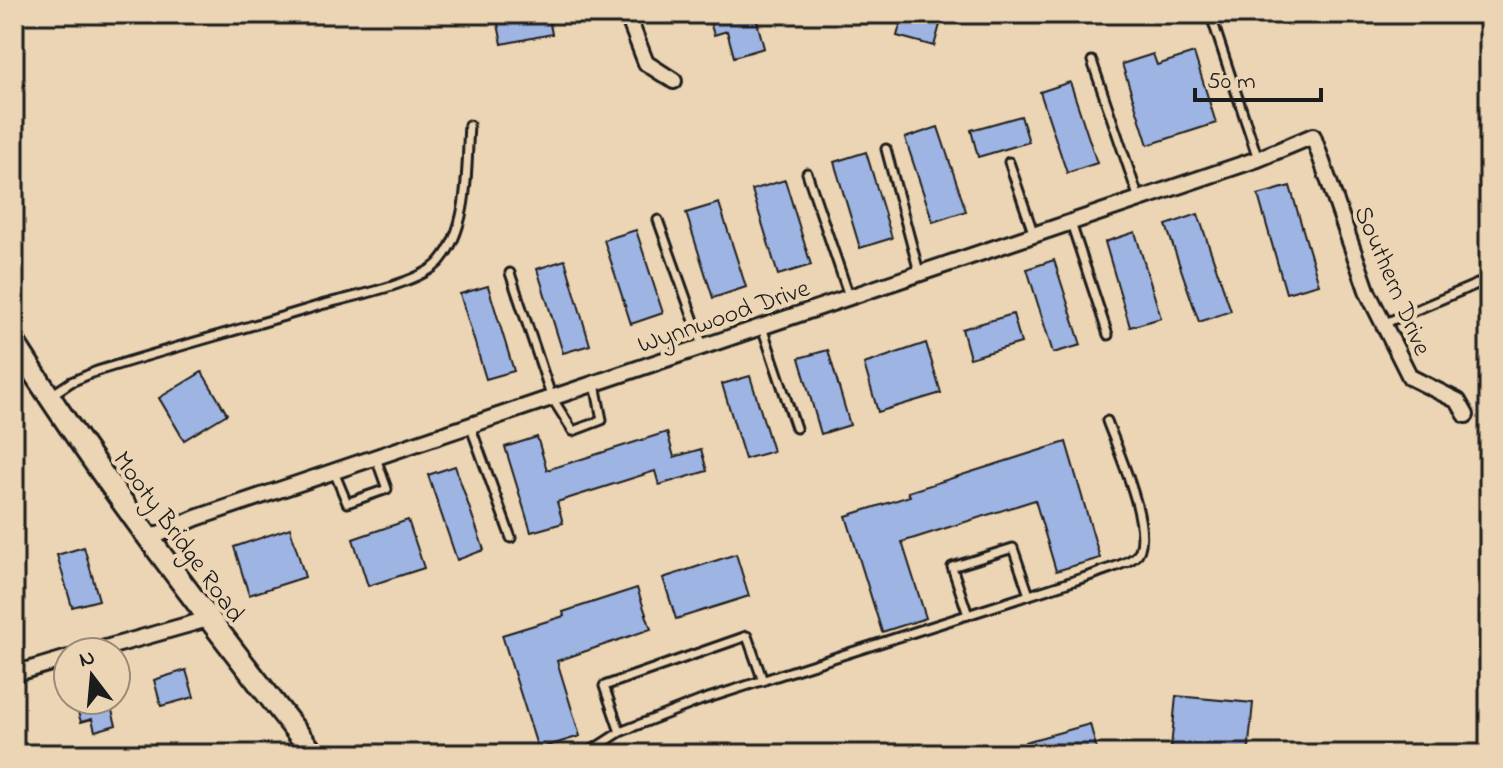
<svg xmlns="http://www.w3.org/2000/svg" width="1503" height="768" font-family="'Indie Flower',sans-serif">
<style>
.building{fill:#9eb4e2;stroke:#1c1c1c;stroke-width:2}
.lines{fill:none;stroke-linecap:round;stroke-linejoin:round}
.lane-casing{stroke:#1c1c1c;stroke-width:13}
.street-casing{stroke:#1c1c1c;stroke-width:20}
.secondary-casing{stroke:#1c1c1c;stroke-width:26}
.lane{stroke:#ecd5b4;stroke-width:7}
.street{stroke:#ecd5b4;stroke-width:14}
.secondary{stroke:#ecd5b4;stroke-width:20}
.labels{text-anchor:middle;stroke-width:8;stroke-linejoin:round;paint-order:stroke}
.street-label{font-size:26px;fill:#1c1c1c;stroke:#ecd5b4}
</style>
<rect width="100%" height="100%" fill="#ecd5b4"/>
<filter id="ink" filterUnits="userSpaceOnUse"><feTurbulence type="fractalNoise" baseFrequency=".0125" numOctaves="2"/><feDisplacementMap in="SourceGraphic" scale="16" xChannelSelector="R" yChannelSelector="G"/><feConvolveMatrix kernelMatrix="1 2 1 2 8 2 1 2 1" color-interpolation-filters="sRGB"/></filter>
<g filter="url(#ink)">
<!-- building -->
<g class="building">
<polygon points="496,14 548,14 552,34 502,44"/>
<polygon points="728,14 755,14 764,48 734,57 727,31 714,35 709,19"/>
<polygon points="903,14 943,14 934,46 897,36"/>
<polygon points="1194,53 1216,123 1148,145 1122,64 1153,54 1157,65"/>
<polygon points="1070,82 1097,163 1067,173 1040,92"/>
<polygon points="1021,116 1029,142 978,157 971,130"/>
<polygon points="938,127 966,211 933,222 905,138"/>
<polygon points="866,152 892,238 860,248 834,162"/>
<polygon points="785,180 811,265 778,275 752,190"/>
<polygon points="1290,186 1319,284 1286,293 1258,195"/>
<polygon points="719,203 746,287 713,298 686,213"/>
<polygon points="1198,214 1231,311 1199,322 1166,225"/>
<polygon points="636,230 663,313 631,324 604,240"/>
<polygon points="1135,232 1161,318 1130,327 1105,242"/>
<polygon points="565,260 590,345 563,353 537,269"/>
<polygon points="1054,260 1081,345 1053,353 1027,269"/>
<polygon points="488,286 514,371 486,379 460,294"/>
<polygon points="1013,314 1021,343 970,358 962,329"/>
<polygon points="926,343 941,393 878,412 864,364"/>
<polygon points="828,350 850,425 821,434 799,358"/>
<polygon points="202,372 227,414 184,440 159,398"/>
<polygon points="750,376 773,451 745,459 722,384"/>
<polygon points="667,432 674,457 701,449 707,471 659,485 655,471 557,502 563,523 531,532 505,447 537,437 547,470"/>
<polygon points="1066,442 1100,558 1056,571 1035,500 902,542 926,618 882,632 846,516 910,496 908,492"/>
<polygon points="455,466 484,550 457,560 428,475"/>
<polygon points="408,520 424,568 368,586 353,539"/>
<polygon points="290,528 305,577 249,595 234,547"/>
<polygon points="84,547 99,600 72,607 57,555"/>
<polygon points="736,554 749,596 676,619 663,578"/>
<polygon points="637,588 651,629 557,661 580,736 538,749 502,635 564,616 563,612"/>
<polygon points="186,670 194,697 161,706 154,680"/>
<polygon points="1176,696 1253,703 1248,754 1171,748"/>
<polygon points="83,700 109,700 116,725 95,731 92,719 81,722 75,702"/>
<polygon points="1090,724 1098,754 1028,754 1025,742"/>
</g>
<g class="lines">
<defs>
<g id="lane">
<polyline points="1213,22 1258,159"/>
<polyline points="1092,61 1139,199"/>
<polyline points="886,149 919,272"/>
<polyline points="1009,162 1034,235"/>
<polyline points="807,173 849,296"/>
<polyline points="658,220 703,346"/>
<polyline points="1071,223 1108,335"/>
<polyline points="510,273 552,398 573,431 602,420 595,384"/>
<polyline points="1383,324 1489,279"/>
<polyline points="762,327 796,428"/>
<path d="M53,394L71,382L97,371C171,348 246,328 321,305C350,297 422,283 440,261C470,226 466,167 469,125"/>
<polyline points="470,425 511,538"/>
<polyline points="334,472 347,503 387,489 376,458"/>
<polyline points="968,615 952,567 1013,548 1029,595"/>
<polyline points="620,732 604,686 747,636 763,681"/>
<path d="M586,754L620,732L702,700L1095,574C1106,569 1125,565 1135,557C1158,538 1116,446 1107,421"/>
</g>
<g id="street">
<polyline points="627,14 646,63 674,81"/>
<polyline points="148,539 196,518 1258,159 1313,136 1368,293 1410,377 1458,401 1466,415"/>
<polyline points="91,652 208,619"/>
<polyline points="14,674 68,658"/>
</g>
<path id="secondary" d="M14,342C105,486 209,620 314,754"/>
</defs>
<!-- lane casing -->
<use href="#lane" class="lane-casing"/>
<!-- street casing -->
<use href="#street" class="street-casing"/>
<!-- secondary casing -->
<use href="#secondary" class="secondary-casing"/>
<!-- lane -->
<use href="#lane" class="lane"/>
<!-- street -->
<use href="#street" class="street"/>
<!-- secondary -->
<use href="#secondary" class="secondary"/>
</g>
</g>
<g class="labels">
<!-- street labels -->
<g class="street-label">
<text transform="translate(1394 280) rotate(67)" y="9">Southern Drive</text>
<text transform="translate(723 315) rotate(-19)" y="9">Wynnwood Drive</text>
<text transform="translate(180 536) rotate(54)" y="9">Mooty Bridge Road</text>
</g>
</g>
<!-- margin -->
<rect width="1503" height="768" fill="none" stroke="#ecd5b4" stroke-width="48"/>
<rect x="24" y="24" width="1455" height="720" fill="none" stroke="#1c1c1c" stroke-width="3" filter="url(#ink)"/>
<!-- north arrow -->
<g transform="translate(92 676) rotate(344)"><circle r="38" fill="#ecd5b4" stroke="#998b77" stroke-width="2"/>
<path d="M0-6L14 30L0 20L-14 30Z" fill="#1c1c1c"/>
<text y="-12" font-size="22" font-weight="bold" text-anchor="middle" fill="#1c1c1c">N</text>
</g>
<!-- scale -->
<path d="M1195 88v12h126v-12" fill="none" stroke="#1c1c1c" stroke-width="4"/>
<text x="1207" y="88" font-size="24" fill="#1c1c1c" stroke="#ecd5b4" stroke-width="6" paint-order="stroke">50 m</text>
</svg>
